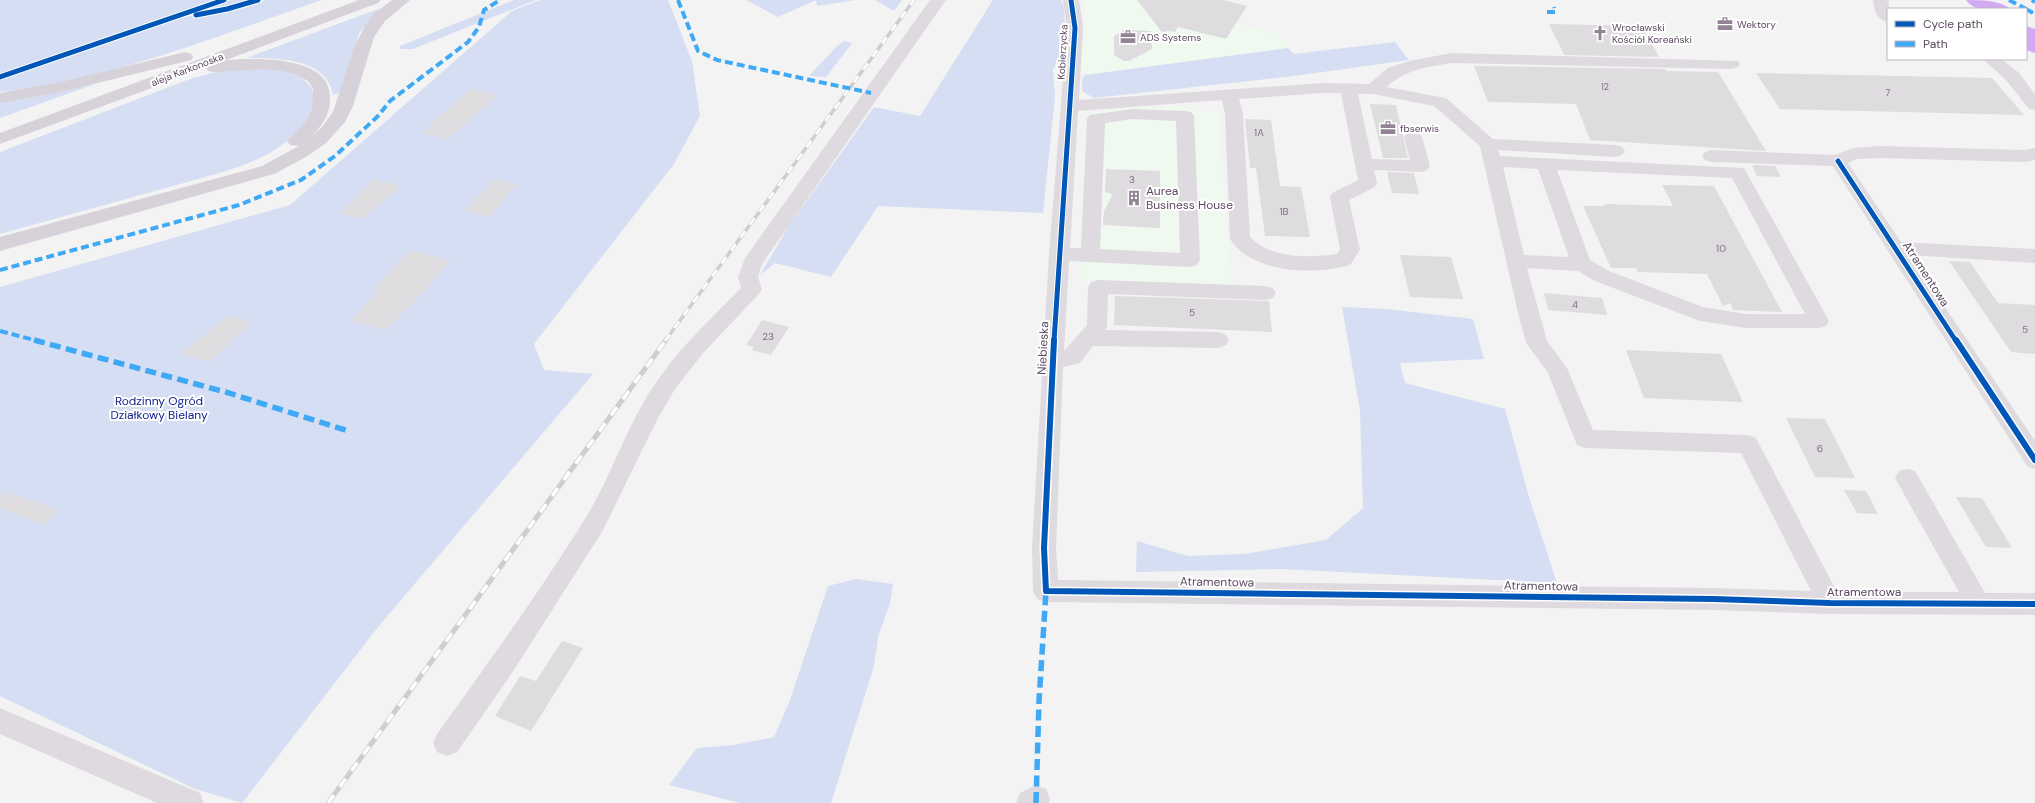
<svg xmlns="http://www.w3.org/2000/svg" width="2035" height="803" font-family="'DM Sans',sans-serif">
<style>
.commercial{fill:#eff9f0}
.green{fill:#d6def3}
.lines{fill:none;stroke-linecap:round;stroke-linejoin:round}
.river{fill:#d2a9f3;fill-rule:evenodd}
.building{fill:#dedcdf}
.minor{fill:#dfdadf;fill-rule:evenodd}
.major{fill:#d7d1d9;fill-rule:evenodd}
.rail-far1-casing{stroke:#d0cdd1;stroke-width:3.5}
.rail-casing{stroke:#d0cdd1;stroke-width:5}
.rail-far1{stroke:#fff;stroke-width:2.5;stroke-dasharray:8;stroke-linecap:butt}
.rail{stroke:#fff;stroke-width:3.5;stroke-dasharray:10;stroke-linecap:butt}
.quiet-far1{stroke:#3fa9f5;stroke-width:4;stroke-dasharray:8 4;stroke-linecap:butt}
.quiet{stroke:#3fa9f5;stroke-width:5.5;stroke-dasharray:11 5.5;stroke-linecap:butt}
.cycleway-far1-casing{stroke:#fff;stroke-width:7}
.cycleway-casing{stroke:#fff;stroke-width:9}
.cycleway-far1{stroke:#0057b8;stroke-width:5}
.cycleway{stroke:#0057b8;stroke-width:6}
.labels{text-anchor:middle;stroke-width:4;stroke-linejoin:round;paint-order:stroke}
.far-number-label{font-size:9px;fill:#7e6e82}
.far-poi-label{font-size:10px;fill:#5d4861;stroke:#fff;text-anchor:start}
.far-street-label{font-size:10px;fill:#5d4861;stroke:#fff}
.number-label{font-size:10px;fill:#7e6e82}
.poi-label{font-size:12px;fill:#5d4861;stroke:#fff;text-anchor:start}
.street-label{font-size:12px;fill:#5d4861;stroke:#fff}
.park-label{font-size:12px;fill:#11238a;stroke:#fff}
</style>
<rect width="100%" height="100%" fill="#f3f3f3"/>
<!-- commercial -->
<g class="commercial">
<polygon points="1083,0 1144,0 1281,35 1288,48 1085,75 1080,73 1085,17"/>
<polygon points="1198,106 1199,111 1218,111 1232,289 1101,285 1081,282 1091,114 1123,108"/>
</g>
<!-- green -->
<g class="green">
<polygon points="0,0 213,0 173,16 0,74"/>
<polygon points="231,0 251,0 213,11 198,11"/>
<path d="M266,0H321C216,37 111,79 0,92V80L177,18L245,8Z"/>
<polygon points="514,0 536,0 413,49 400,49 400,46"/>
<polygon points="540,0 668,0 692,61 700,116 674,164 534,344 544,370 593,374 378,627 242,803 195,789 0,696 0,287 290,205 512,11"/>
<polygon points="746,0 855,0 817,6 816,0 778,17"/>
<polygon points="875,0 902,0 894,11"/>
<polygon points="993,0 1061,0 1064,8 1065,27 1063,49 1053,70 1055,96 1043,213 878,206 831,277 775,263 760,275 788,227 874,107 920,116"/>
<path d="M381,8L359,33L340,92L333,95C327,57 275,58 246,58Z"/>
<polygon points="844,41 852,43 826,77 809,76 836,47"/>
<polygon points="1395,42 1409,60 1294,76 1094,98 1082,91 1082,79 1085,75 1288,48 1294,54"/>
<path d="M260,68C274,70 292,70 304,80C335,105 289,142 268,154C251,163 234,169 216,174L0,234V152L190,79L223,70Z"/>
<polygon points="95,84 0,118 0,102"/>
<polygon points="1342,307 1387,309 1473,319 1484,359 1400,363 1405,383 1505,409 1529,497 1557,583 1281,569 1136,572 1137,541 1188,556 1244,554 1326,540 1363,508 1360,410"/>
<polygon points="856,579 893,584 890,603 878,637 874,666 831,803 740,803 669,785 697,748 734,745 774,737 790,700 828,586"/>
</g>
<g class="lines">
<!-- river -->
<g class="river">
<path d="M1966,0C1981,0 2000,0 2010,9C1995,9 1976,14 1966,0Z"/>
<polygon points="2026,26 2035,29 2035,53 2026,50"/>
</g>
</g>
<!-- building -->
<g class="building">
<polygon points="1137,0 1223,0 1247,6 1226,39 1178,27 1175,32 1169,31 1162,32"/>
<polygon points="1549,24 1642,26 1659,57 1564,55"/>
<polygon points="1124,30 1151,31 1152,49 1129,61 1124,61 1114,55 1114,36"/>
<polygon points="1474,66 1665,69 1666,71 1718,72 1766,151 1590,140 1576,104 1488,102"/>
<polygon points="1756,73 1992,78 2024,115 1780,109"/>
<polygon points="470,89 498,95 448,139 422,133"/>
<polygon points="1370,104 1396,105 1408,158 1383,158"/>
<polygon points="1245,119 1271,120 1280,186 1301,187 1310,237 1265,236 1256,168 1250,168"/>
<polygon points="1752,165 1775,166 1781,177 1757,176"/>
<polygon points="1106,169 1160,171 1160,228 1103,225 1104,211 1113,194 1105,192"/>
<polygon points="1387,172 1414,173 1419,194 1392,193"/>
<polygon points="374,179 400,186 363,219 340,213"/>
<polygon points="495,179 517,184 489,217 463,211"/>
<polygon points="1662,185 1714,186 1782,312 1733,310 1730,303 1723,306 1707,274 1638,272 1636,268 1611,268 1583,206 1605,206 1604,204 1673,206"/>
<polygon points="410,250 450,261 417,299 385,330 351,321 379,289 374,288"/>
<polygon points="1400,255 1451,257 1463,299 1410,297"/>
<polygon points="1949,261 1970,262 1998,303 2035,305 2035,354 2011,352"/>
<polygon points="1544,293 1602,298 1607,315 1548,310"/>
<polygon points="1115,296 1269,301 1272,332 1114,325"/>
<polygon points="229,315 252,322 210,362 180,354"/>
<polygon points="762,320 789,327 771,355 752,350 754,347 746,345"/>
<polygon points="1626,350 1721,354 1743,402 1644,398"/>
<polygon points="1786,418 1825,419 1855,478 1815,477"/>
<polygon points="1844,490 1866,491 1878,514 1857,513"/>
<polygon points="7,492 60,510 44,525 0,508 0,498"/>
<polygon points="1956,497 1982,498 2012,548 1986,547"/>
<polygon points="562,641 583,648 531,731 495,716 520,676 536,681"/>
</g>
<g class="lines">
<!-- minor -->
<g class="minor">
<path d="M930,0H946L762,264L758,277L762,289L759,294L704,352L675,389L657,420L602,532L510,676L457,752L447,756L437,752L433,743L437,734C488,663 539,593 585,519C613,474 628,420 660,377C683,344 714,316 741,288L738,277L745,258Z"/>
<path d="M1063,0H1079L1083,28L1079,100L1324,83L1369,84L1388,68L1409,61L1452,53L1738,61L1740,64L1738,67L1732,69L1452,63C1426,67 1408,69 1386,87L1446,98L1493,139L1616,145L1622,147L1625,151L1622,155L1616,157L1498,150L1500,156L1744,168L1829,321L1826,326L1819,328H1746L1700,321L1595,281L1578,271L1527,268L1547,341L1567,368L1593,430L1748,435L1756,438L1837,592H1959L1895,478L1899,471L1907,469L1915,471L1985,593H2035V615L1830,614L1714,610L1046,602L1037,599L1033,591L1032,548L1049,254L1067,28ZM1324,93H1341L1358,180L1332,193L1330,197L1340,249L1337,254C1307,258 1272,259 1250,237L1243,114L1239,99ZM1358,94H1373L1434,106L1480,146L1519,317L1526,343L1547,371L1577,445L1585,448L1741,453L1811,591L1714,588L1058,580L1056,548L1063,367L1080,363L1093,346L1219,348L1226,345L1229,340L1226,335L1219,332L1105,330L1107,327L1108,294L1266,300L1273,298L1276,293L1273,288L1266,286L1098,280L1091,282L1088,287L1087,325L1064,351L1069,261L1190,267L1197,265L1200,260L1194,116L1191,112L1185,111L1132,109L1090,115L1087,119L1081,248H1070L1078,111L1222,100L1225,114L1230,239C1252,274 1315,275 1350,265L1360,250L1349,200L1375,187L1377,183L1374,170L1421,172L1427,170L1430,166L1422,137L1419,133L1413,132L1407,133L1404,137L1410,160L1372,159ZM1132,119L1176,121L1180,253L1100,249L1105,123ZM1503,167L1538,169L1569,257L1524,255ZM1557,170L1732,178L1805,314H1746L1703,307L1609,271L1590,260Z"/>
<path d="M1873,0H1889L1888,22C1876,19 1874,11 1873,0Z"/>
<polygon points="1983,59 2001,59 2018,72 2035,94 2035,110 2029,109 2006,80"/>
<polygon points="1881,146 2025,150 2035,148 2035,160 2025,162 1881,158 1856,159 1848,163 1901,242 2035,249 2035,263 1910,255 2035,441 2035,469 2027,466 1833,166 1711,162 1705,160 1702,156 1705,152 1711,150 1835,155 1853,148"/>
<polygon points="0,708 200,793 204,803 157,803 0,734"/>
<polygon points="1036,785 1046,789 1050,799 1049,803 1016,803 1020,793"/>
</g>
<!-- major -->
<g class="major">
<path d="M359,0H381L378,3L226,60C254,58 329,55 330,96C331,113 323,125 311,137L322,127L333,112L354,47L366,24L374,14L392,0H410L385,21L374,37L353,106L345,122L326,143L306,157L274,174L0,251V237L262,166L299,146L290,145L287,141L306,121L312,110L313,89L308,81L294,74L282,71L263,69L214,72L208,71L206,68L0,144V133Z"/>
<polygon points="185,52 191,54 193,57 191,60 61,92 0,103 0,93 61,82"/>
</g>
<defs>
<polyline id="rail-far1" points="665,341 914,0"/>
<polyline id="rail" points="328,803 666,340"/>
</defs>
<!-- rail-far1 casing -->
<use href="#rail-far1" class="rail-far1-casing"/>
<!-- rail casing -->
<use href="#rail" class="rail-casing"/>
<!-- rail-far1 -->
<use href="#rail-far1" class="rail-far1"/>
<!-- rail -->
<use href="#rail" class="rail"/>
<!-- quiet-far1 -->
<g class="quiet-far1">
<polyline points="678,0 698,51 717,60 871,93"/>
<polyline points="2009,0 2026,9"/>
<polyline points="2032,0 2035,2"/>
<polyline points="2026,9 2035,14"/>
<polyline points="1547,12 1555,12 1554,7"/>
<polyline points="0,270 239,205 301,180 335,156 378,116 390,101 468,42 479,27 484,10 500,0"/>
<polyline points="0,331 38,341"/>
</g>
<!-- quiet -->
<g class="quiet">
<polyline points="34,340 229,393 348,431"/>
<polyline points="1036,803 1039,701 1046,591"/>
</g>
<defs>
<g id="cycleway-far1">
<polyline points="196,15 227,9 258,0"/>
<polyline points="0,77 224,0"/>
<polyline points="1838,161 1956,341"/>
<polyline points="1054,341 1075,28 1071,0"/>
</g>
<g id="cycleway">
<polyline points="1054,340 1044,548 1046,591 1714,599 1830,603 2035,604"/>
<polyline points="1956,340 2035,460"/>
</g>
</defs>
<!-- cycleway-far1 casing -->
<use href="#cycleway-far1" class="cycleway-far1-casing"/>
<!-- cycleway casing -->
<use href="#cycleway" class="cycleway-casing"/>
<!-- cycleway-far1 -->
<use href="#cycleway-far1" class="cycleway-far1"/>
<!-- cycleway -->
<use href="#cycleway" class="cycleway"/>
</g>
<!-- icons -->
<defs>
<symbol id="office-bare" viewBox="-9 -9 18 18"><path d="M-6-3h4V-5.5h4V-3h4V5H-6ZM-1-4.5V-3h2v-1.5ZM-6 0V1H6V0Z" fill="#928494" stroke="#fff" stroke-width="2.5" paint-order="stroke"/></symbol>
<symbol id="church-bare" viewBox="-9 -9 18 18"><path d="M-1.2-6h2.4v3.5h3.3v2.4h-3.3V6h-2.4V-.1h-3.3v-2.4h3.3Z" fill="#928494" stroke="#fff" stroke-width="2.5" paint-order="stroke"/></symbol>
<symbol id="building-bare" viewBox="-9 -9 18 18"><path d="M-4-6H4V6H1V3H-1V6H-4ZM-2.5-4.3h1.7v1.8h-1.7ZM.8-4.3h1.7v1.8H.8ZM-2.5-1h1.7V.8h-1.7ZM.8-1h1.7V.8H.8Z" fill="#928494" stroke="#fff" stroke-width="2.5" paint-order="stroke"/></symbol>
</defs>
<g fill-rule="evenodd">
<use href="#office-bare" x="1714" y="13" width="22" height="22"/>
<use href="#church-bare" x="1589" y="22" width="22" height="22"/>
<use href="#office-bare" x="1117" y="26" width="22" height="22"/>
<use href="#office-bare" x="1377" y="117" width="22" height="22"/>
<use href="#building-bare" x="1123" y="187" width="22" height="22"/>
</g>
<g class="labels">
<!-- far-number labels -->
<g class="far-number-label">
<text x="1605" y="90">12</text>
<text x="1888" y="96">7</text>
</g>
<!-- far-poi labels -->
<g class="far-poi-label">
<text x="1737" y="28">Wektory</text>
<text x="1612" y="31">Wrocławski<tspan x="1612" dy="12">Kościół Koreański</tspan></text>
<text x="1140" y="41">ADS Systems</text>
<text x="1400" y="132">fbserwis</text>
</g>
<!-- far-street labels -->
<g class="far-street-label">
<text transform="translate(1062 52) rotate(-87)" y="4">Kobierzycka</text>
<text transform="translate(187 69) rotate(-21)" y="4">aleja Karkonoska</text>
</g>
<!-- number labels -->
<g class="number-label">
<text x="1259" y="136">1A</text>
<text x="1132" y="183">3</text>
<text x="1284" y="215">1B</text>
<text x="1721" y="252">10</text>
<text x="1575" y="308">4</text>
<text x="1192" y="316">5</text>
<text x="2025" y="333">5</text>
<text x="768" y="340">23</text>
<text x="1820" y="452">6</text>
</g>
<!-- poi labels -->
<g class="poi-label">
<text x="1146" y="195">Aurea<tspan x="1146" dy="14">Business House</tspan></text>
</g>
<!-- street labels -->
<g class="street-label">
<text transform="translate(1926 274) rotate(57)" y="4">Atramentowa</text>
<text transform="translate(1043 348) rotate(-87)" y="4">Niebieska</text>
<text transform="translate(1217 582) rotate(1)" y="4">Atramentowa</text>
<text transform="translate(1541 586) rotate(1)" y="4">Atramentowa</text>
<text x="1864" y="596">Atramentowa</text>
</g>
<!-- park labels -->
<g class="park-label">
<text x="159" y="405">Rodzinny Ogród<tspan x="159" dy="14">Działkowy Bielany</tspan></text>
</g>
</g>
<!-- legend -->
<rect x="1887" y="8" width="140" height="52" fill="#ffffff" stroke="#beb6c0"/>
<rect x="1895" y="21" width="20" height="6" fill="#0057b8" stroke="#beb6c0"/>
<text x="1923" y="28" font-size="12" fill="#5d4861">Cycle path</text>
<rect x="1895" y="41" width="20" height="6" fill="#3fa9f5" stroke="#beb6c0"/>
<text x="1923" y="48" font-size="12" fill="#5d4861">Path</text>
</svg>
